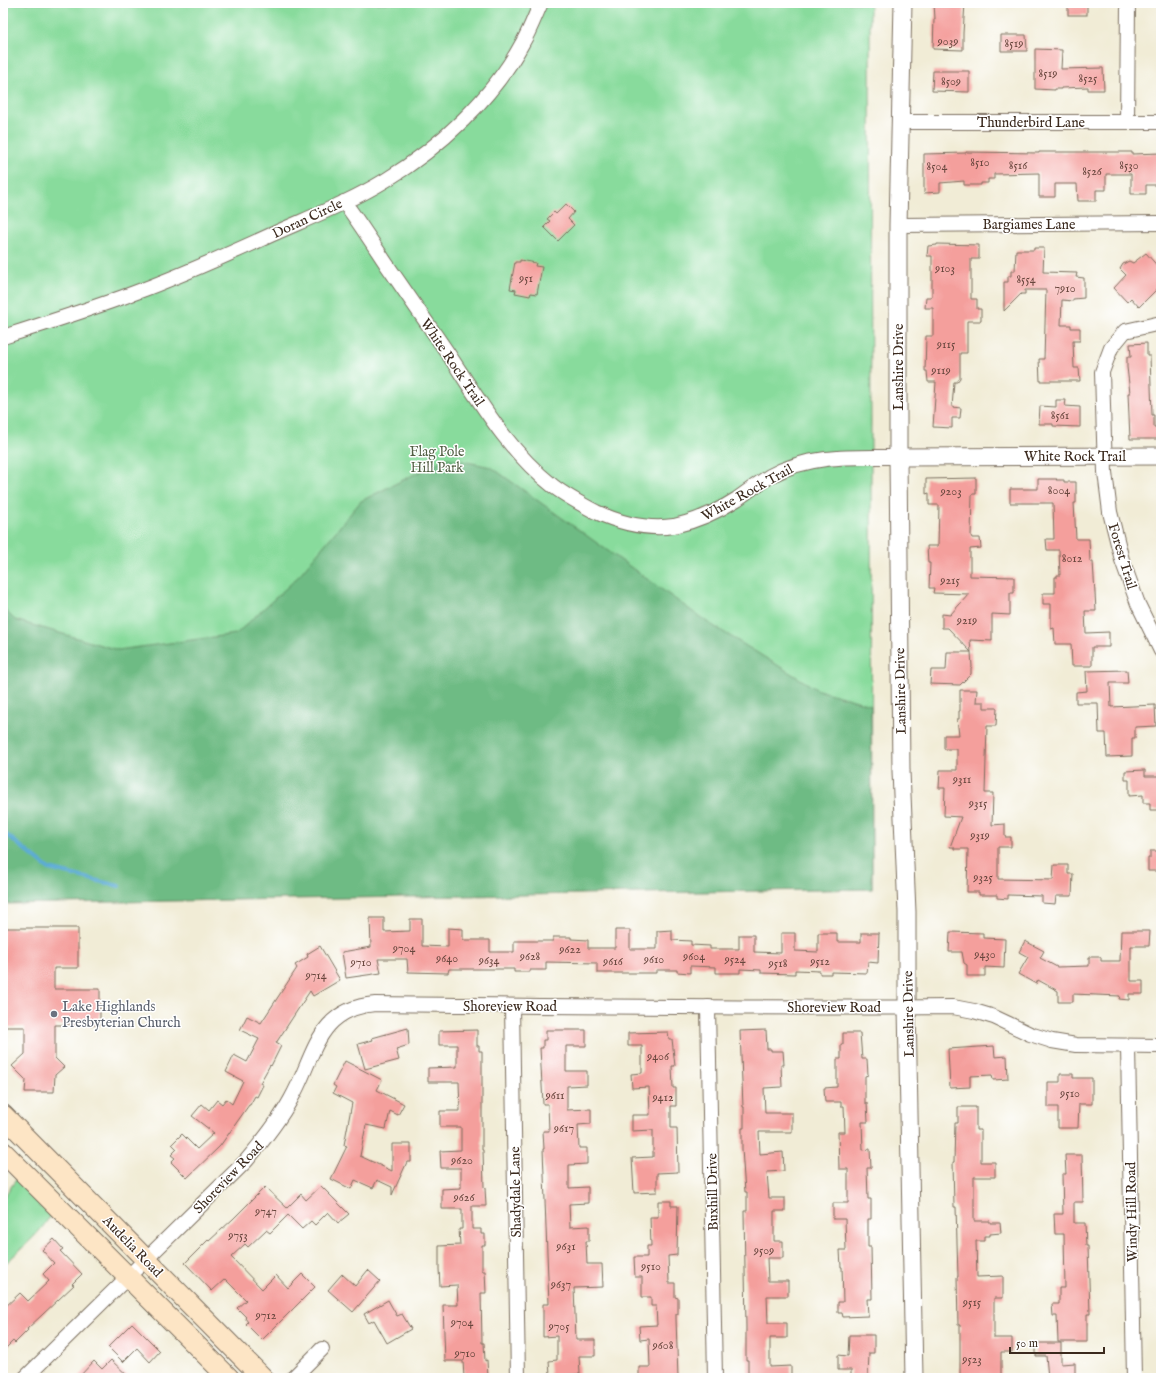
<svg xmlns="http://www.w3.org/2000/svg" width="1164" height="1381" font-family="'IM FELL English',serif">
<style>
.green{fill:#88db9c;stroke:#62825d}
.forest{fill:#6ebb84;stroke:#547251}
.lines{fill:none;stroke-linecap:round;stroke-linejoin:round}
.stream{stroke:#5cabd6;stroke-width:4}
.building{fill:#f49f9c}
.minor-casing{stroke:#7b6e5e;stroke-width:16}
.tertiary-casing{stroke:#7b6e5e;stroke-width:19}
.secondary-casing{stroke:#7b6e5e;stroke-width:22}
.minor{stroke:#fff;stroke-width:14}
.tertiary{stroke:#fff;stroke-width:17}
.secondary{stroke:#fde5c5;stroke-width:20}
.worship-dot{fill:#6b7280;stroke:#fff;stroke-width:1.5}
.labels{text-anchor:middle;stroke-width:3;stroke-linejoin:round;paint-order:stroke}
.number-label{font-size:12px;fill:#69473e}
.street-label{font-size:14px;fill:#3b2a1e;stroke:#fff}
.park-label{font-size:14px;fill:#525f44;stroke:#fff}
.worship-label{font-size:14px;fill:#5b616d;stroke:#fff;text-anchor:start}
</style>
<rect width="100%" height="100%" fill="#fff"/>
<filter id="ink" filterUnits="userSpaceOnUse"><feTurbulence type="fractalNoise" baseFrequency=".025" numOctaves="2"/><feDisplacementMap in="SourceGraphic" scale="8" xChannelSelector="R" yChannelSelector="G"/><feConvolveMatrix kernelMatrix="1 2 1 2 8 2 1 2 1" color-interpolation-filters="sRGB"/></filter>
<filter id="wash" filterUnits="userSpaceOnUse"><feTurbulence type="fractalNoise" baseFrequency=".012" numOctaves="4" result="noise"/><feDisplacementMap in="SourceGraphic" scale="16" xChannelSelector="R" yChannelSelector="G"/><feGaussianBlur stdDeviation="0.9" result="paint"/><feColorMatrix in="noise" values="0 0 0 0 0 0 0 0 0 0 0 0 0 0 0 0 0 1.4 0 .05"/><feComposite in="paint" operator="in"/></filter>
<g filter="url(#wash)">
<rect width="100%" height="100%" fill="#f1ecd6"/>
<!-- green -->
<g class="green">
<polygon points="3,3 870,3 872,889 3,903"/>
<path d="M18,1177L52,1212C43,1232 19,1250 3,1266V1198Z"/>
</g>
<!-- forest -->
<polygon class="forest" points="447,458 491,467 707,622 818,690 871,705 872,889 3,904 3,608 15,620 118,650 236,634 296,579 361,501"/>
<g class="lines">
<!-- stream -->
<polyline class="stream" points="3,832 49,869 119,886"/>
</g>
<g id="blocks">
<!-- building -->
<g class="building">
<polygon points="934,3 965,3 963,33 963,50 933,49 934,19 935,19"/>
<rect x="1068" y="3" width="19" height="12"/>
<polygon points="1001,35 1026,35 1027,51 1001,51"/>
<polygon points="1035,49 1062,50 1061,69 1103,68 1104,90 1088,90 1088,87 1061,88 1061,89 1055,89 1055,90 1035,89"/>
<polygon points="933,71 969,71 969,92 932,91"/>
<polygon points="966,152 1039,153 1039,152 1132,152 1132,154 1161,153 1161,185 1146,185 1146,194 1131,194 1131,174 1106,174 1106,190 1096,190 1096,201 1078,201 1077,184 1055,184 1055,197 1039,197 1039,173 994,174 994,179 988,179 988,183 981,183 981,185 964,185 964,181 940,183 940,192 924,193 924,154 966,153"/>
<polygon points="566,204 574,212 568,219 574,225 558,241 544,227 550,221 547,219 554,212 556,214"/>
<polygon points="937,244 979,245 979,259 971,259 971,299 977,299 977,309 981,309 981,321 967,321 967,353 960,353 960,378 957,382 954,382 952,407 961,408 960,418 952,418 952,428 933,427 936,382 928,382 927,371 925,371 926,336 933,336 933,308 925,308 926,297 932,297 932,256 927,256 928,246 937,245"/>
<polygon points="1034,248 1044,248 1043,272 1077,273 1076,277 1084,278 1084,298 1073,299 1073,301 1062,300 1061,325 1071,325 1071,328 1080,328 1080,341 1073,341 1074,368 1079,368 1080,381 1040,381 1039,359 1044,359 1046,290 1025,290 1025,294 1021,294 1004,311 1004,282 1008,282 1008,276 1011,276 1011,271 1015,271 1016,250 1034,250"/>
<polygon points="1146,253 1161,270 1161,285 1139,307 1131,298 1127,302 1114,288 1126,275 1120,269 1123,264 1129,261 1133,263"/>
<polygon points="520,260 536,263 535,266 542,267 537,294 531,293 530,296 515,293 516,290 510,289 515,262 520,262"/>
<polygon points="1147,343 1147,356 1150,356 1152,415 1154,415 1154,427 1159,427 1160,439 1130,439 1128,393 1130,393 1127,367 1127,357 1131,357 1130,344"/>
<polygon points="1056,400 1066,400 1065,406 1080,407 1080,427 1053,426 1053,424 1039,424 1040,406 1056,407"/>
<polygon points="976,478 976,494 972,494 971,536 972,538 980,538 981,548 970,549 970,576 1014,577 1014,593 1010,593 1010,615 992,614 992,641 970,640 971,652 948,628 942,628 942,614 950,615 969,594 933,593 934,588 929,588 930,563 928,563 927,546 938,546 939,505 929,505 929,493 926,494 926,479"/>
<polygon points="1038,479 1057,479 1056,480 1064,480 1064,482 1076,482 1076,503 1074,503 1076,539 1089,539 1090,562 1093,562 1095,593 1096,611 1085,611 1086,633 1109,632 1109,647 1092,647 1092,666 1072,666 1071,644 1055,644 1054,628 1051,629 1051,604 1043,604 1043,593 1055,593 1055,577 1057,577 1057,575 1060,575 1059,550 1047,550 1046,539 1054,539 1053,503 1010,503 1010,489 1038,489"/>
<polygon points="947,652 971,652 972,667 971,669 971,674 960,685 930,684 931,670 946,670"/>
<polygon points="1127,670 1128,683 1110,683 1111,707 1155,705 1156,726 1135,727 1135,738 1132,738 1132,756 1107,757 1106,733 1099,733 1098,703 1076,703 1076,692 1087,691 1086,671"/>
<polygon points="960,690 977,690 976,702 984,702 984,708 997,708 996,726 987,726 985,793 993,793 992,825 1005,824 1005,837 1011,837 1011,847 998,847 998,879 1053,880 1054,865 1068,865 1068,874 1073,874 1072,896 1056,896 1055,904 1042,903 1042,896 1008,895 1008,899 997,898 997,895 979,895 979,892 967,892 968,849 954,849 954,847 950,847 961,817 944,816 945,788 939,788 940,770 957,770 957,749 944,749 944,735 959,735 957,719 959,719 959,711 960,711"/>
<polygon points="1145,770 1145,776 1161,776 1161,810 1150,810 1150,803 1143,803 1143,795 1129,796 1129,780 1125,780 1125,771"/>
<polygon points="1150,851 1161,851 1161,871 1148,871 1148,858 1150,858"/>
<polygon points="370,918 384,918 384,932 410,931 410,919 422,919 422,946 448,947 448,928 463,929 463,940 490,940 490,952 514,952 514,941 553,941 553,937 571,937 571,939 588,940 588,948 615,948 615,930 630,930 630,949 657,949 657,931 672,930 672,940 691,941 691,945 710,946 710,949 739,949 739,935 754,935 754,952 781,953 781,933 795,933 795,951 818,952 818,933 837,933 837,942 861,942 861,933 879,933 878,963 868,962 867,973 831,972 831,974 820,974 820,971 795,970 795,974 761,973 761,970 740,969 740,973 716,973 716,967 690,966 690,973 677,972 677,970 656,970 656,973 597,973 597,963 546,962 546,970 530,970 530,972 514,972 514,969 449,969 448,973 408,972 407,959 378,959 381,973 346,978 342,952 371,947"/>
<polygon points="3,928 78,928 78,968 54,968 54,989 100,989 100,1025 55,1025 55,1058 64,1067 55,1075 54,1092 25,1092 26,1080 12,1066 25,1054 25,1027 3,1027"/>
<polygon points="1121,931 1150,931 1149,946 1131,946 1131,981 1143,981 1143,994 1129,994 1129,1000 1119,999 1120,996 1073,994 1073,1002 1058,1002 1058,991 1038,980 1036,984 1018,974 1028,957 1019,952 1025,941 1044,951 1040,958 1057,967 1089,966 1089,957 1101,957 1101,961 1120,961"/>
<polygon points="950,932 983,933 983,938 1005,939 1004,968 985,967 985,976 967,976 967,965 964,963 962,952 949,952"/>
<polygon points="320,946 340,980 313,996 310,991 276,1043 281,1046 271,1066 270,1065 260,1083 263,1085 257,1097 255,1096 250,1105 249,1105 220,1146 187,1178 171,1162 175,1158 171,1155 177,1149 172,1144 182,1134 197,1149 214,1133 192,1116 202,1104 209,1110 217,1100 222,1104 226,1099 232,1104 243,1081 226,1072 234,1055 247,1062 259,1039 240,1030 247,1016 261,1023 297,968 295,965 308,957 307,954"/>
<polygon points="408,1028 409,1045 396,1049 399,1060 365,1069 358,1044 373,1040 372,1038"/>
<polygon points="477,1030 477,1046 479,1046 479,1051 482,1051 482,1150 483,1150 484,1188 485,1188 486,1206 472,1206 472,1229 481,1229 481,1234 485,1234 485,1245 482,1245 482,1271 485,1271 486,1293 481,1293 482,1343 484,1343 485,1361 487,1360 488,1378 464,1378 463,1361 445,1361 443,1305 458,1305 457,1285 440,1286 439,1269 439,1246 460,1245 459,1229 462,1229 462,1209 442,1209 442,1189 461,1188 461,1168 441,1168 440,1151 461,1150 461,1127 440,1127 440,1111 460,1111 459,1082 428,1082 428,1068 457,1067 457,1045 439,1045 439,1031"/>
<polygon points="546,1030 586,1030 586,1046 566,1046 566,1071 587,1071 587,1085 567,1086 567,1110 591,1109 591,1124 578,1125 579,1148 587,1148 587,1164 569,1165 569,1188 588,1187 588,1203 569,1204 570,1227 589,1226 589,1241 586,1241 587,1264 602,1264 603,1287 574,1288 576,1340 595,1340 595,1356 579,1356 580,1374 550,1375 549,1361 557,1360 557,1336 543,1337 543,1304 549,1304 543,1149 544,1149 543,1131 549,1131 548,1104 543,1104 540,1048 543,1048 543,1040 546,1040"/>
<polygon points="766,1030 767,1049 771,1049 771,1051 783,1051 784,1065 781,1065 782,1087 764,1088 765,1113 792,1113 792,1132 759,1132 760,1154 783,1152 784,1171 767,1172 769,1198 785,1198 785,1211 774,1211 774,1241 783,1241 783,1258 767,1258 768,1281 788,1281 788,1296 767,1296 768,1323 787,1323 787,1338 770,1338 770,1367 791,1366 791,1378 748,1378 748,1360 746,1360 746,1326 744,1211 747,1211 747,1192 745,1192 742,1149 742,1128 744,1128 744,1107 743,1107 740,1031"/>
<polygon points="668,1032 669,1039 672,1039 675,1066 672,1066 673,1088 676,1088 676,1106 671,1106 671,1128 677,1128 678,1172 657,1173 657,1192 634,1193 632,1158 653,1157 653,1130 632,1131 632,1115 650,1115 649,1087 632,1088 631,1074 642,1073 642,1046 628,1046 628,1033"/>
<polygon points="843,1033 860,1033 862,1059 867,1059 868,1075 865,1076 865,1103 867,1103 868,1122 862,1122 863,1150 870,1149 871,1168 867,1168 868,1199 871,1199 871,1219 868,1219 868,1247 871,1247 872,1299 867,1299 868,1316 843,1317 842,1313 838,1313 838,1302 843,1302 842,1267 841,1267 840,1250 846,1250 845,1219 833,1219 833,1203 848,1203 848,1169 839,1169 838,1132 845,1132 844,1106 841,1106 841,1102 825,1102 824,1088 837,1087 837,1059 841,1059 841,1044 843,1044"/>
<polygon points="994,1046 995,1057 1007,1056 1008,1079 993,1080 992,1075 970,1076 970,1087 950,1088 948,1049"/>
<polygon points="345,1061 382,1080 377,1090 404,1104 398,1115 390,1111 386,1129 366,1125 360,1156 392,1171 392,1144 411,1144 411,1162 407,1162 392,1195 392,1187 377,1180 373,1188 355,1180 351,1189 331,1179 347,1146 344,1145 352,1103 333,1093 336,1087 333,1085"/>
<polygon points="1060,1074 1073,1074 1073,1078 1092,1078 1092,1104 1079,1104 1078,1128 1058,1128 1058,1107 1048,1107 1048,1082 1060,1082"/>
<polygon points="958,1107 976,1107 976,1130 981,1130 981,1162 995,1162 995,1177 974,1177 974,1221 990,1221 990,1223 1000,1223 1001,1233 990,1234 990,1236 984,1236 984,1241 976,1241 977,1277 1003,1276 1003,1298 994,1298 994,1338 1012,1338 1012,1352 1001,1352 1001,1378 960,1378 960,1325 958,1325 957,1277 958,1277 956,1207 954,1207 953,1162 954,1162 955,1123 958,1123"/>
<polygon points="1065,1155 1082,1155 1083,1202 1074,1202 1074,1223 1085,1223 1086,1246 1088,1246 1090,1314 1087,1314 1087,1342 1058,1342 1057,1316 1053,1316 1052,1304 1059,1304 1059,1288 1065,1288 1064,1234 1055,1234 1054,1214 1063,1214 1062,1174 1066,1174"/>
<polygon points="321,1186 349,1214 338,1223 328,1212 315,1225 311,1221 302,1229 288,1215 270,1233 266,1230 248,1247 245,1244 231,1257 262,1289 276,1275 288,1288 302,1274 315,1287 262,1340 246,1324 248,1322 245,1318 246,1317 237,1308 246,1300 225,1279 212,1291 185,1263 208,1240 209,1241 233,1219 265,1187 287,1208 301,1194 306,1200"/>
<polygon points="658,1201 671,1201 671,1206 678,1206 677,1255 668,1256 669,1283 675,1283 675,1297 678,1298 678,1314 676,1314 676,1319 678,1378 639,1378 639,1367 650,1367 649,1339 640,1340 639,1326 657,1325 656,1306 651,1306 651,1297 642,1297 642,1277 635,1277 634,1257 647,1257 647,1246 651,1246 650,1217 658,1217"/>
<polygon points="54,1239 63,1249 60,1251 82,1274 72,1284 74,1285 27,1329 28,1330 15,1343 13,1341 3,1351 3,1309 20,1293 28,1301 49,1281 43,1274 54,1263 42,1250"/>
<polygon points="368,1270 380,1281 353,1312 328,1290 342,1274 355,1286"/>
<polygon points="388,1300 397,1316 402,1314 411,1329 387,1343 374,1320 369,1323 364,1314"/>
<polygon points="132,1323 160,1351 150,1362 137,1348 123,1362 108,1347"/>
<polygon points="849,1335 874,1335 874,1353 869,1353 868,1378 851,1378 851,1370 838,1370 838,1355 848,1356"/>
<polygon points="1036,1343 1061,1343 1061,1364 1075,1363 1075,1378 1048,1378 1046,1356 1036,1356"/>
<polygon points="111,1360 130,1378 78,1378 94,1361 102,1369"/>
</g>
</g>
</g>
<g filter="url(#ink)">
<use href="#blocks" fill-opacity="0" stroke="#7b6e5e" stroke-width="1"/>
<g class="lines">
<defs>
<g id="minor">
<polyline points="901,122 1161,122"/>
<polyline points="1127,122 1128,3"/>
<path d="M344,202C359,222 373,244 387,265C407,294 427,323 447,352C479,400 507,450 553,486C566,496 581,504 596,512C620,523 647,530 674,526C697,521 717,512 737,499C748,491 759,483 770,476C810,454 854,457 898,457"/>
<polyline points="898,225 1161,223"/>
<polyline points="1161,323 1125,331 1111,348 1102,372 1105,472 1110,512 1122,560 1138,604 1161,651"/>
<path d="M3,337C47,323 91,309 134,293C181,276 227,255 273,234C311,217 350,202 386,180C439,148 493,98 523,42C530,30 535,16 541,3"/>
<polyline points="512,1006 518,1378"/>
<polyline points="708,1007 715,1378"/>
<polyline points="1128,1046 1134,1378"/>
<path d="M25,1378L246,1161C263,1141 279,1121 291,1099C315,1057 316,1009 375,1004C568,1006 760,1009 953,1007L974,1011L994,1017L1030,1034L1052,1041L1076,1045L1161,1046"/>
<polyline points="293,1378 322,1349"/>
</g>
<g id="tertiary">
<polyline points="903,3 898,225 898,457 901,771 907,912 907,1007 914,1378"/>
<polyline points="898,457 1161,456"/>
</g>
<g id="secondary">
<polyline points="3,1115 263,1378"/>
<polyline points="3,1152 229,1378"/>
</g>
</defs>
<!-- minor casing -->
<use href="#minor" class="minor-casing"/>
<!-- tertiary casing -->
<use href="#tertiary" class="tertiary-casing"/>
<!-- secondary casing -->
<use href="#secondary" class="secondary-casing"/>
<!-- minor -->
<use href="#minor" class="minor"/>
<!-- tertiary -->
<use href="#tertiary" class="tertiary"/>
<!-- secondary -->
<use href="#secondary" class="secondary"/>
</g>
</g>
<!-- markers -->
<circle class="worship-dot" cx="54" cy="1014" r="4"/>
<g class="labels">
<!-- number labels -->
<g class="number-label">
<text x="948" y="45">9039</text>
<text x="1014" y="47">8519</text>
<text x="1048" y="77">8519</text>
<text x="1088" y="82">8525</text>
<text x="951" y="85">8509</text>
<text x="980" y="166">8510</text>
<text x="1018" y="169">8516</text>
<text x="1129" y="169">8530</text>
<text x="937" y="170">8504</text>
<text x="1092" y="175">8526</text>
<text x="945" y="272">9103</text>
<text x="526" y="282">951</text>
<text x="1026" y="283">8554</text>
<text x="1065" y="292">7910</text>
<text x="946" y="348">9115</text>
<text x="941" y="374">9119</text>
<text x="1060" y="419">8561</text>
<text x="1059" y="494">8004</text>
<text x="951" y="495">9203</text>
<text x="1072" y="562">8012</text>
<text x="950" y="584">9215</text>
<text x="967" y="624">9219</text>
<text x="962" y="783">9311</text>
<text x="978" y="807">9315</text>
<text x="980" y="839">9319</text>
<text x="983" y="881">9325</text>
<text x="404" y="952">9704</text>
<text x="570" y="953">9622</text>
<text x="985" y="958">9430</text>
<text x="530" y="960">9628</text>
<text x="694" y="960">9604</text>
<text x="447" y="962">9640</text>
<text x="654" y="963">9610</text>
<text x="735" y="963">9524</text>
<text x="489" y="964">9634</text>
<text x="613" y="965">9616</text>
<text x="820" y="965">9512</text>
<text x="361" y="966">9710</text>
<text x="778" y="967">9518</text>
<text x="316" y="979">9714</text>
<text x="658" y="1060">9406</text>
<text x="1070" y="1097">9510</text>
<text x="555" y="1099">9611</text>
<text x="663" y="1101">9412</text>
<text x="564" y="1132">9617</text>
<text x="462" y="1164">9620</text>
<text x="464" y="1201">9626</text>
<text x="266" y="1215">9747</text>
<text x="238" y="1239">9753</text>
<text x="566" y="1250">9631</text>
<text x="764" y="1254">9509</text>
<text x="651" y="1270">9510</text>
<text x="561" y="1288">9637</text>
<text x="972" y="1306">9515</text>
<text x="266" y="1319">9712</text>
<text x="462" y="1326">9704</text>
<text x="559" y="1330">9705</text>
<text x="663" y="1349">9608</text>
<text x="465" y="1357">9710</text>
<text x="972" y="1363">9523</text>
</g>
<!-- street labels -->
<g class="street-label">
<text x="1031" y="127">Thunderbird Lane</text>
<text transform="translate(307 218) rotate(-25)" y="5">Doran Circle</text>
<text x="1029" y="229">Bargiames Lane</text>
<text transform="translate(453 362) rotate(56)" y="5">White Rock Trail</text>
<text transform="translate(898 367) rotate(-90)" y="5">Lanshire Drive</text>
<text x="1075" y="461">White Rock Trail</text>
<text transform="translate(747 492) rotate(-29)" y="5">White Rock Trail</text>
<text transform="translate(1123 556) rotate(73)" y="5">Forest Trail</text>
<text transform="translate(900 691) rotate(-91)" y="5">Lanshire Drive</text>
<text x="510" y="1011">Shoreview Road</text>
<text x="834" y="1012">Shoreview Road</text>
<text transform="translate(908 1014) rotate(-91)" y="5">Lanshire Drive</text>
<text transform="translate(228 1177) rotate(-46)" y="5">Shoreview Road</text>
<text transform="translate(515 1192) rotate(-91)" y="5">Shadydale Lane</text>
<text transform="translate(712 1192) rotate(-91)" y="5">Buxhill Drive</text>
<text transform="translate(1131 1212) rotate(-91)" y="5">Windy Hill Road</text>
<text transform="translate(133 1246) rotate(46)" y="5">Audelia Road</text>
</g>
<!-- park labels -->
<g class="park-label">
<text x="437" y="456">Flag Pole<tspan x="437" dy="16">Hill Park</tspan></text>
</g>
<!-- worship labels -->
<g class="worship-label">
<text x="62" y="1011">Lake Highlands<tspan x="62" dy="16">Presbyterian Church</tspan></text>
</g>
</g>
<!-- margin -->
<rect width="1164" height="1381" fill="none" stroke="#fff" stroke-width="16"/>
<!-- scale -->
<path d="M1010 1347v6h94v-6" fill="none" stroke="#3b2a1e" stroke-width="2"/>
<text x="1016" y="1347" font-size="12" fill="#3b2a1e" stroke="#ffffff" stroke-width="3" paint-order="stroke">50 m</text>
</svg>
